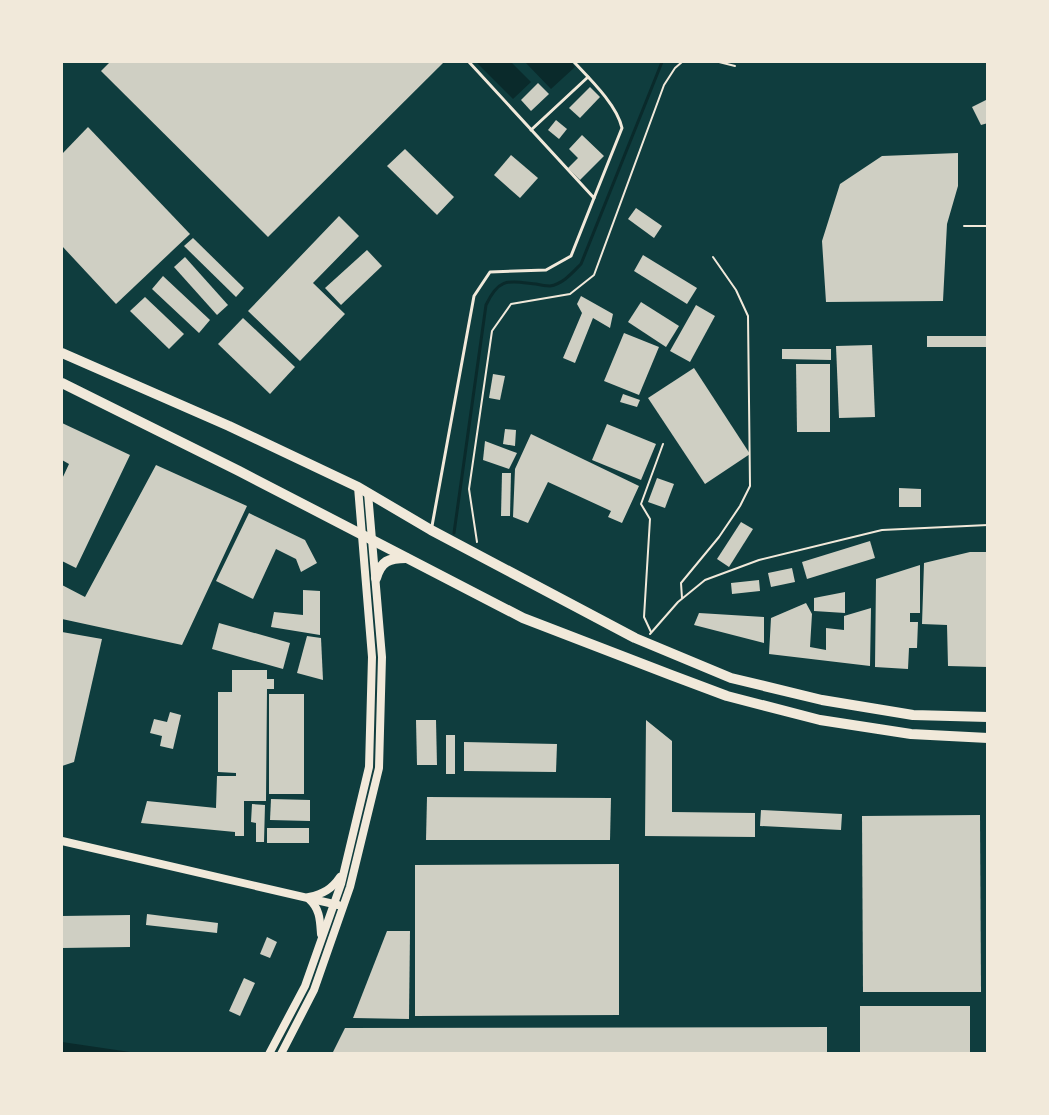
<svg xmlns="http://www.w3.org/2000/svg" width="1049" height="1115" font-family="'Space Grotesk',sans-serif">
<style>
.water{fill:#0a2a2b}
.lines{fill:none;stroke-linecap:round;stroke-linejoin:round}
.stream{stroke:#0a2a2b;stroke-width:3}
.building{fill:#cfcfc3}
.path{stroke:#f1e9da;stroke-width:2}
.service{stroke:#f1e9da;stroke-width:3}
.tertiary{stroke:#f1e9da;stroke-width:8}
.trunk{stroke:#f1e9da;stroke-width:10}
</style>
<rect width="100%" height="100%" fill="#0f3d3e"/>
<!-- water -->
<g class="water">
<polygon points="476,62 511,62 531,82 513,99"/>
<polygon points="525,62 571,62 575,67 551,89"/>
<polygon points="62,1042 130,1052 131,1053 62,1053"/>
</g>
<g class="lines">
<!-- stream -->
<path class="stream" d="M454,533L486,305C499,277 508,281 536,284C540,285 546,286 550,286C563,284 572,273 581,264L662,62"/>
</g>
<!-- building -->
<g class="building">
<polygon points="110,62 444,62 268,237 101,71"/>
<polygon points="538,83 549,94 531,111 521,100"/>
<polygon points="590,87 600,97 580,118 569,108"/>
<polygon points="988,99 988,123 981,125 972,107"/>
<polygon points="556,120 567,129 559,139 548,130"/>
<polygon points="88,127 190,234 116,304 62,246 62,154"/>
<polygon points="582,135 604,156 580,180 568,168 578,158 569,149"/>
<polygon points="405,149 454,197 437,215 387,166"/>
<polygon points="958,153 958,186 947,224 943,301 826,302 822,241 840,184 882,156"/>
<polygon points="511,155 538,178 520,198 494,175"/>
<polygon points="636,208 662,226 654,238 628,219"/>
<polygon points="339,216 359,236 313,283 345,314 300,361 248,311"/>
<polygon points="193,238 244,288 236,297 184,246"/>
<polygon points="367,250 382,266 341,305 325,288"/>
<polygon points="643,255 697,288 687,304 634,271"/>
<polygon points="185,257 228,305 217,315 174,267"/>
<polygon points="163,276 210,320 199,333 152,289"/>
<polygon points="581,296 613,314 610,328 593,318 575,363 563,358 582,313 577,304"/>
<polygon points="145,297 184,334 169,349 130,311"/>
<polygon points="641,302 679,326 666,347 628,322"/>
<polygon points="696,305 715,316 690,362 670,351"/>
<polygon points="243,318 295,367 270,394 218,344"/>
<polygon points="624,333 659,347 639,395 604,381"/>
<rect x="927" y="336" width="61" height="11"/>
<polygon points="872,345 875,417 839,418 836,346"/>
<polygon points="782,349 831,349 831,360 782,359"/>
<polygon points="796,364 830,364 830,432 797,432"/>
<polygon points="694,368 750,454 705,484 648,398"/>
<polygon points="493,374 505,376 500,400 489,398"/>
<polygon points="623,394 640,400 637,407 620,402"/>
<polygon points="62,423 130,455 76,568 62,561 62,479 69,464 62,460"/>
<polygon points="607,424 656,444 641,480 592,460"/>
<polygon points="505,429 516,430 515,446 503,444"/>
<polygon points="531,434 639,486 622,523 608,517 611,511 548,482 528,523 513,517 515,469"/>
<polygon points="485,441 517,453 509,469 483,460"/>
<polygon points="156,465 247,506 182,645 62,619 62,585 85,597"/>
<polygon points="502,473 511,473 510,516 501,516"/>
<polygon points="657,478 674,484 665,508 648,502"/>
<polygon points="899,488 921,489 921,507 899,507"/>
<polygon points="249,513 305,540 317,563 301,572 296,559 276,549 253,599 216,581"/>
<polygon points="741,522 753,529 729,567 717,559"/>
<polygon points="870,541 875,558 807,579 802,562"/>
<polygon points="970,552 988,552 988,667 948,666 947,625 922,624 924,563"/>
<polygon points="920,565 920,613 910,613 910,622 918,622 917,648 909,648 908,669 875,667 876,579"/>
<polygon points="792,568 795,582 771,587 768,573"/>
<polygon points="759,580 760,591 732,594 731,583"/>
<polygon points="303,590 320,591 320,635 271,627 274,612 303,615"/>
<polygon points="845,592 845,613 814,611 814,598"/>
<polygon points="806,603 812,614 810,647 826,650 826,628 844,630 844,616 871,608 870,666 769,654 771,618"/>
<polygon points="699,613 764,617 764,643 694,625"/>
<polygon points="219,623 290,643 283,669 212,649"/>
<polygon points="62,632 102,639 74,762 62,766"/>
<polygon points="307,636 321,638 323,680 297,673"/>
<polygon points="232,670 267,670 267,679 274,679 274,689 267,689 266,801 244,801 244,836 235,836 235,832 141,823 147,801 216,808 217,776 236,776 236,773 218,772 218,692 232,692"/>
<rect x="269" y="694" width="35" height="100"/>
<polygon points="170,712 181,715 173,749 160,746 162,736 150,733 154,719 167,722"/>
<polygon points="416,720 436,720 437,765 417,765"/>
<polygon points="646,720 672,741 672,812 755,813 755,837 645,836"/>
<rect x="446" y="735" width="9" height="39"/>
<polygon points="464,742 557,744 556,772 464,771"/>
<polygon points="427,797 611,798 610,840 426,840"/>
<polygon points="271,799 310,800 310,821 270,820"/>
<polygon points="252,804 265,805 264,842 256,842 256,823 251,822"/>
<polygon points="761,810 842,814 841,830 760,826"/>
<polygon points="980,815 981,992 863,992 862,816"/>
<rect x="267" y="828" width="42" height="15"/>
<polygon points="619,864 619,1015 415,1016 415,865"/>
<polygon points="147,914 218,923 217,933 146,925"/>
<polygon points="130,915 130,947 62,948 62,916"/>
<polygon points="387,931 410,931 409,1019 353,1018"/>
<polygon points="267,937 277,942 270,958 260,954"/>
<polygon points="244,978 255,983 240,1016 229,1011"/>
<rect x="860" y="1006" width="110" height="48"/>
<polygon points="827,1027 827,1054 332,1054 345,1028"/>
</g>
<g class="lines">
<!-- path -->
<g class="path">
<polyline points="719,62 735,66"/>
<polyline points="964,226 988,226"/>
<polyline points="477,542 469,489 492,331 511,304 570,294 594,275 664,85 675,68 682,62"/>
<polyline points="682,598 681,583 719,537 740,506 750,486 748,316 736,290 713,257"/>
<polyline points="651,632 644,617 650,519 641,504 663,444"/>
<polyline points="650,634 678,602 705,580 759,560 882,530 988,525"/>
</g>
<!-- service -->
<g class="service">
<path d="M469,62L594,198L622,128C617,105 590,79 574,62"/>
<polyline points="531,130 588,77"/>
<polyline points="432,526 474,296 490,272 546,270 571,256 594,198"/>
</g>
<!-- tertiary -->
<g class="tertiary">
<polyline points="62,841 338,905"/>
<path d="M309,897C323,894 332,889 340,877"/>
<path d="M309,899C320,909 320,920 321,934"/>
<polyline points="269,1054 305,986 341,884 369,767 372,657 358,487"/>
<polyline points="281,1054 314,990 350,887 379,768 382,657 368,493"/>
</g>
<!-- trunk -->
<g class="trunk">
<polyline points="62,353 229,426 358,487 431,530 635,638 731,678 822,700 913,715 988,717"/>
<polyline points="62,383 239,471 523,618 671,675 727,696 820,720 911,734 988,738"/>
<path d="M376,578C381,561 389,558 406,558"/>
</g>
</g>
<!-- border -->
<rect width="1049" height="1115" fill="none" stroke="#f1e9da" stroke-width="126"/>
</svg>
